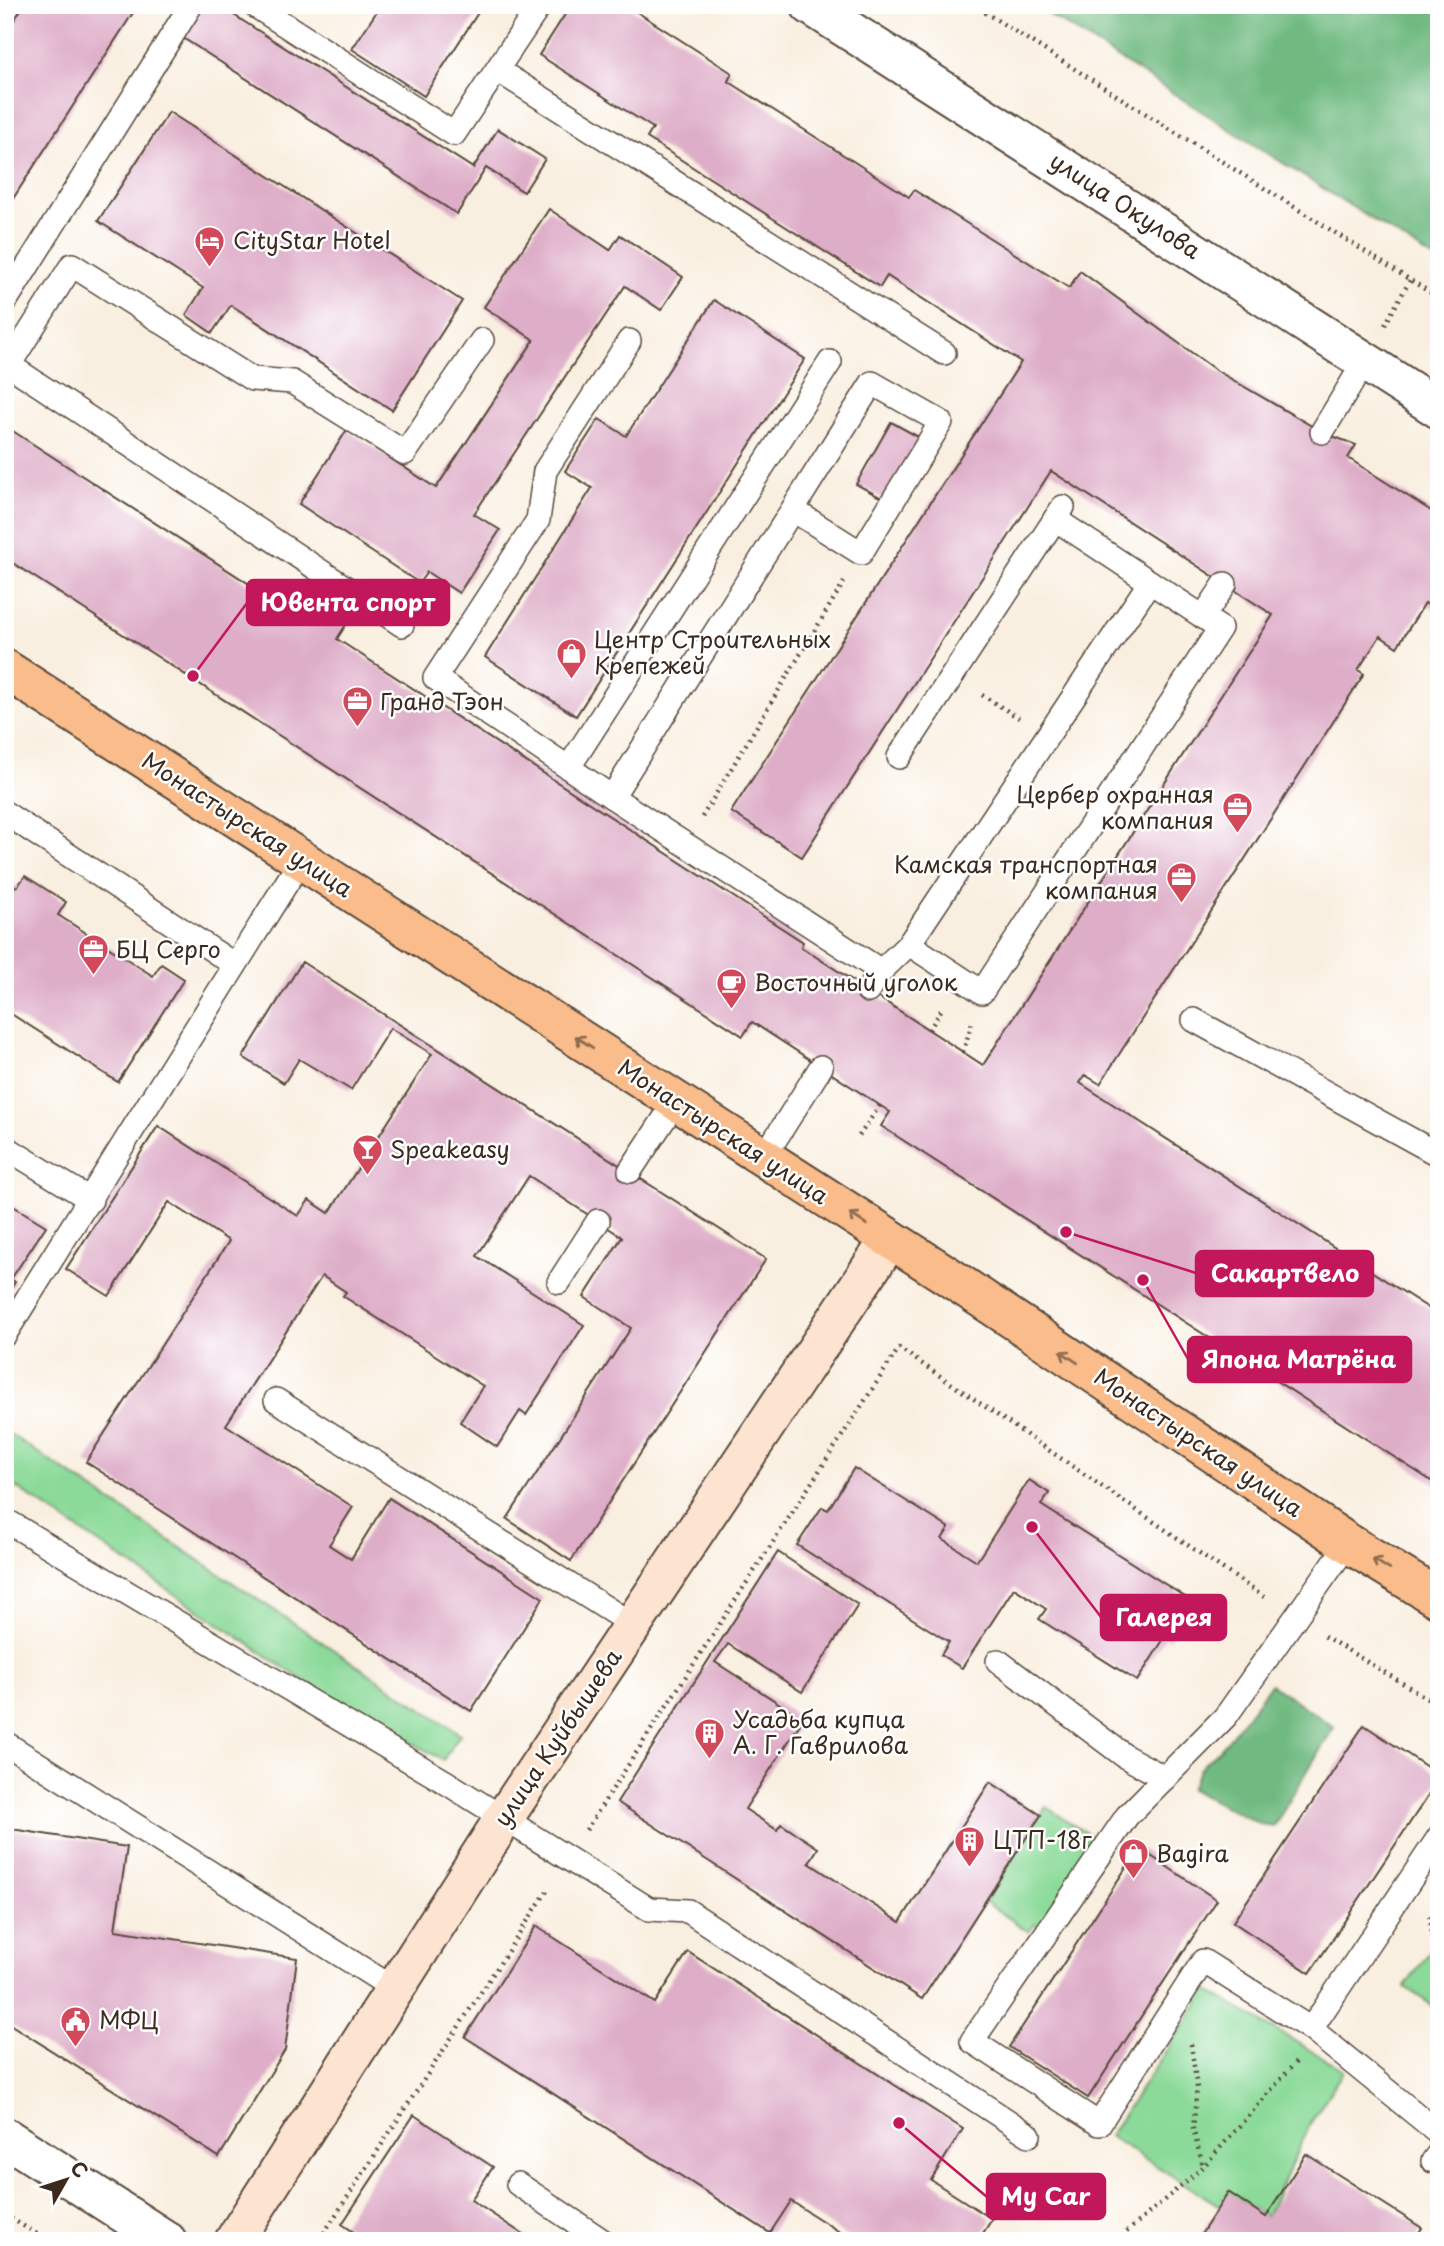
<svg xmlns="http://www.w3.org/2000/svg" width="1444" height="2246" font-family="'Playpen Sans',sans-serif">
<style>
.green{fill:#8bda99;stroke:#63825c;stroke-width:2}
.forest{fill:#70ba81;stroke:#567250;stroke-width:2}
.building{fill:#deadc8}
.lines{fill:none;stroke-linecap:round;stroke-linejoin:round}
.lane-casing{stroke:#58483b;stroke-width:26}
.street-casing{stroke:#58483b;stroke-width:42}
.secondary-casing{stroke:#58483b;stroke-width:42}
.primary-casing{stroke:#58483b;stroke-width:42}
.path{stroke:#58483b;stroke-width:4.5;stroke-dasharray:2 5;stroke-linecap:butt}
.lane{stroke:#fff;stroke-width:23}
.street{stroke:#fff;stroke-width:38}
.secondary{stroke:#fde4d0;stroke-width:38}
.primary{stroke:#f9bc8a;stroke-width:38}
.oneway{stroke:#906c4f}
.labels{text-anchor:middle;stroke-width:5;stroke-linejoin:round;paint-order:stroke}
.street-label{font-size:23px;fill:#3b2a1e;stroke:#fff}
.poi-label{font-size:23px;fill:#3b2a1e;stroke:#fff;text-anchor:start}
.leader{fill:none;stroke:#c2185b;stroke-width:2.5}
.callout-dot{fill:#c2185b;stroke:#fff;stroke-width:2.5}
.callout{fill:#c2185b;stroke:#c2185b;stroke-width:2.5}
.callout-label{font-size:24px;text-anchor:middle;font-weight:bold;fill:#fff}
</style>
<rect width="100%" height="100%" fill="#fff"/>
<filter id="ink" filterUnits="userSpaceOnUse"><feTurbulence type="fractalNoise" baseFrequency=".0143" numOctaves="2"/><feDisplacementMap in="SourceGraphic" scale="14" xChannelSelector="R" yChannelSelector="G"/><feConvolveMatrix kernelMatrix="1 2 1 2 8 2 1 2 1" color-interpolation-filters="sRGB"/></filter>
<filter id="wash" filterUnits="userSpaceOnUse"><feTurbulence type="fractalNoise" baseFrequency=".00686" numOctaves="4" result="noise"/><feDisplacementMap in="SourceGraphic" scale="28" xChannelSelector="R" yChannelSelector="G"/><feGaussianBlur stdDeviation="1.57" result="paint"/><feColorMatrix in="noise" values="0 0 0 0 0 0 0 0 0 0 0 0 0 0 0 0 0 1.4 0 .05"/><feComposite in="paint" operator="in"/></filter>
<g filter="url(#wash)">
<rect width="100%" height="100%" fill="#f9efe0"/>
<!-- green -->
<g class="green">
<polygon points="5,1431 460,1734 443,1760 304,1681 5,1480"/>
<polygon points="1046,1807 1103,1844 1045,1931 1035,1924 1029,1932 985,1902"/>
<polygon points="1439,1938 1439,2010 1405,1987"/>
<polygon points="1207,1990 1344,2070 1311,2122 1266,2217 1228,2193 1220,2206 1109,2136"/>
</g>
<!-- forest -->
<g class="forest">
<polygon points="1034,5 1439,5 1439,262"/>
<polygon points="1271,1684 1334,1727 1274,1826 1260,1824 1190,1789 1200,1768 1225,1744"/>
</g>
<g id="blocks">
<!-- building -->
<g class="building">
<polygon points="24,5 138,5 5,211 5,34"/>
<polygon points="205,5 218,5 473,168 498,129 545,159 524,192 486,168 457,214 183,38"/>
<polygon points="381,5 483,5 424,96 352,49"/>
<polygon points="571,5 626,5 732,73 728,81 909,197 914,190 1069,288 1080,271 1214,369 1322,432 1356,445 1348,458 1439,516 1439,612 1425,603 1397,647 1380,636 1358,670 1364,674 1100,1084 1085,1075 1080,1083 1439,1315 1439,1486 881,1126 890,1112 752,1022 743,1036 5,558 5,426 288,609 307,580 355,610 337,639 803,942 801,947 983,1065 1273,615 1051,471 802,857 731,812 1021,362 887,276 880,287 647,138 653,128 539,55"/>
<polygon points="169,112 462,301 392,410 231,305 212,333 186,315 203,288 98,221"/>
<polygon points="549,209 610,250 620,235 683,277 661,310 625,286 474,514 500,530 459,593 427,572 419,583 299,504 347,430 436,488 534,340 484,307"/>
<polygon points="714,300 805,359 576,716 485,657 592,488 565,471 599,419 626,436"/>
<polygon points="891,422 922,439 887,501 856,484"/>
<polygon points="25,876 66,902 58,915 153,976 161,964 184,979 118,1082 5,1010 5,879 17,887"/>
<polygon points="302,962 766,1259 571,1561 507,1519 631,1328 584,1297 622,1237 529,1176 477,1256 584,1325 526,1415 520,1411 497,1447 460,1422 483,1386 343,1296 346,1292 322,1276 226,1425 353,1507 329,1545 351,1559 389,1498 543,1598 471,1711 86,1462 229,1241 169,1202 109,1296 66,1269 158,1126 298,1216 309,1200 329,1213 432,1054 390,1028 351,1090 299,1059 284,1083 243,1057"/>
<polygon points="5,1201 46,1226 11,1279 15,1282 5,1298"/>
<polygon points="854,1468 949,1528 942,1539 977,1561 1029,1480 1049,1493 1041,1505 1193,1602 1169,1639 1165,1637 1137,1681 1039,1619 1046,1609 1014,1588 962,1668 941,1655 949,1642 797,1545 822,1507 828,1510"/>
<polygon points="778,1552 858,1605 802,1692 728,1644 715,1662 803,1719 745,1809 777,1830 781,1824 818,1848 809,1863 900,1922 990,1782 1041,1815 922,1999 617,1802"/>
<polygon points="1364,1725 1439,1775 1439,1779 1310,1973 1233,1922"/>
<polygon points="5,1828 127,1847 115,1930 297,1958 285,2050 219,2157 5,2021"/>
<polygon points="1139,1848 1217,1900 1088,2098 1009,2047"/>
<polygon points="536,1926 655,2003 688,1952 963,2129 931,2180 992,2219 978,2241 854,2241 791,2201 770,2233 465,2037"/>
<polygon points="414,2115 493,2167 471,2200 533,2241 367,2241 342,2224"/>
<polygon points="1306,2154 1422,2228 1413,2241 1197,2241 1228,2192 1266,2217"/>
</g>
</g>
</g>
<g filter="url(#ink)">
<use href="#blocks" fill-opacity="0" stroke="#58483b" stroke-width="2"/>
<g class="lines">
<defs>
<g id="lane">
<polyline points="254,5 454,134 540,5"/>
<polyline points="499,71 944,353"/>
<polyline points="5,302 191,5"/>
<polyline points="629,341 545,471 538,520 435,678 612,797 881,971"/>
<polyline points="9,365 402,625"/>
<polyline points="5,366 9,365 72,265 252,379 292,382 405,453 482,340"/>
<polyline points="1322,432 1365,361"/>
<polyline points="1055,519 1150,582"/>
<polyline points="1203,617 1225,584"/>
<polyline points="899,757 1063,507"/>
<polyline points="569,767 830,362"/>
<polyline points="612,797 872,383 941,422 861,553 793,510"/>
<polyline points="5,813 235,965"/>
<polyline points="868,991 881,971 909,944 1150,582 1220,628 982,992 909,944"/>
<polyline points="1194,1020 1439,1155"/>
<polyline points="5,1147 91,1200"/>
<polyline points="764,1157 821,1067"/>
<polyline points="630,1171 676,1101"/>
<polyline points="559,1282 598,1221"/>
<polyline points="5,1334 301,860"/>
<polyline points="276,1400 633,1625"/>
<polyline points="5,1520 447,1783 649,1909 688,1911 1029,2135"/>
<polyline points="1348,1543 1226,1716 1127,1816 972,2041 1099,2124 1203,1961 1311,2029 1439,1837"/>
<polyline points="998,1661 1126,1757 1165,1778"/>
<polyline points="5,1743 396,1990"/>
<polyline points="1311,2029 1439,2133"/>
<polyline points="1433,2161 1439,2153"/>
<polyline points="518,2184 603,2241"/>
</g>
<g id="street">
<polyline points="810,5 1439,409"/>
<polyline points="5,2137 167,2241"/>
</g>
<polyline id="secondary" points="234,2241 504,1818 890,1239"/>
<polyline id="primary" points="5,669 945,1274 1348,1543 1439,1599"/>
</defs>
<!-- lane casing -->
<use href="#lane" class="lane-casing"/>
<!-- street casing -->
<use href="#street" class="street-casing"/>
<!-- secondary casing -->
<use href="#secondary" class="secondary-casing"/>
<!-- primary casing -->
<use href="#primary" class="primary-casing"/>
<!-- path -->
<g class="path">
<polyline points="973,5 1439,298"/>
<polyline points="1385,325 1410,280"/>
<polyline points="982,695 1019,718"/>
<polyline points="702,817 844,582"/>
<polyline points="929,1030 943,1007"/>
<polyline points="963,1052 972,1023"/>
<polyline points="859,1136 880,1105"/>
<polyline points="1324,1636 1439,1705"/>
<polyline points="586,1830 899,1348 1267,1599"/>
<polyline points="1429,1916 1439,1972"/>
<polyline points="1191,2044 1197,2088 1193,2129 1203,2166"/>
<polyline points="5,2215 49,2241"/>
<polyline points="324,2233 549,1888"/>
<polyline points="1116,2241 1203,2167 1296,2062"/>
</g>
<!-- lane -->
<use href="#lane" class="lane"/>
<!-- street -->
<use href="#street" class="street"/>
<!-- secondary -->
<use href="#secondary" class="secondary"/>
<!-- primary -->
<use href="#primary" class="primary"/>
</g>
<!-- one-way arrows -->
<defs><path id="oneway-shaft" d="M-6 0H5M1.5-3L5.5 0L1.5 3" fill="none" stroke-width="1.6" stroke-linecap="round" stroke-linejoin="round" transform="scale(1.75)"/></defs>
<g class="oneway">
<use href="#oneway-shaft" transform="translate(584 1042) rotate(-147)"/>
<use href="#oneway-shaft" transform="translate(858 1219) rotate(-147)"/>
<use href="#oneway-shaft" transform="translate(1069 1357) rotate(-146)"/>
<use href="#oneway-shaft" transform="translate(1381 1564) rotate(-148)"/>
</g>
</g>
<!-- icons -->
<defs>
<symbol id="hotel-pin" viewBox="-11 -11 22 30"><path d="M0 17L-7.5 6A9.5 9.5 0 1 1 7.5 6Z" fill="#d1495b" stroke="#fff"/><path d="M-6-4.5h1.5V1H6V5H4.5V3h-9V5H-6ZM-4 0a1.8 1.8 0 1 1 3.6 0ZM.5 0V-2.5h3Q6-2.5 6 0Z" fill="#fff"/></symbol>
<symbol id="shop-pin" viewBox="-11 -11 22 30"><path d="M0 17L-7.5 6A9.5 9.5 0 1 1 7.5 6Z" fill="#d1495b" stroke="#fff"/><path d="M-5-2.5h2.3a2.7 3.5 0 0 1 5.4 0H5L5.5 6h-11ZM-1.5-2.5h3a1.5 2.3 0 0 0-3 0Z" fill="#fff"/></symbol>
<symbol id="office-pin" viewBox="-11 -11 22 30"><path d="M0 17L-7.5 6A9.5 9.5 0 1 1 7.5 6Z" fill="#d1495b" stroke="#fff"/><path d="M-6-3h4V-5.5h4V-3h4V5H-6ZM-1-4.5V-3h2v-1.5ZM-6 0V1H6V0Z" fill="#fff"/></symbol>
<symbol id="cafe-pin" viewBox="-11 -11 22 30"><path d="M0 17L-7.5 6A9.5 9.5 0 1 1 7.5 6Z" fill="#d1495b" stroke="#fff"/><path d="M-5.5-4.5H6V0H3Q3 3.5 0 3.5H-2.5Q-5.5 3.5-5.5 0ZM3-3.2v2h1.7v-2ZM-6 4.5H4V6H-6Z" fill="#fff"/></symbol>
<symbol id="bar-pin" viewBox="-11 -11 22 30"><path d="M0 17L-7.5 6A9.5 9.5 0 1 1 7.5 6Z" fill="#d1495b" stroke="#fff"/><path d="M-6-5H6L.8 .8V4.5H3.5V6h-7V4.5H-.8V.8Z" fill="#fff"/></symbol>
<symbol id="building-pin" viewBox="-11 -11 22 30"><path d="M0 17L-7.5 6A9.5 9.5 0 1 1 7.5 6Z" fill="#d1495b" stroke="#fff"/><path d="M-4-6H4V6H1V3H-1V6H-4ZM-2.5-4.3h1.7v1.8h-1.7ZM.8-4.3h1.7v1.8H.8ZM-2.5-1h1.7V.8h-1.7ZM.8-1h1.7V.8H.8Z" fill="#fff"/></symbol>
<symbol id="civic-pin" viewBox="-11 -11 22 30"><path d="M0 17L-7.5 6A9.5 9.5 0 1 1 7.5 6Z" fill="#d1495b" stroke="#fff"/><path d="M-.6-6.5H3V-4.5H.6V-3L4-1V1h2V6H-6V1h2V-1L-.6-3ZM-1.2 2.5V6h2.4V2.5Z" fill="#fff"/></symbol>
</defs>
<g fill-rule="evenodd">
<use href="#hotel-pin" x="192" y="224" width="35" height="47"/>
<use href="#shop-pin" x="554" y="636" width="35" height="47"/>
<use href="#office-pin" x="340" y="684" width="35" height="47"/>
<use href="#office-pin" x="1220" y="790" width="35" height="47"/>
<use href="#office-pin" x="1164" y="860" width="35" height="47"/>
<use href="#office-pin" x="76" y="932" width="35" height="47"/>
<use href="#cafe-pin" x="714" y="966" width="35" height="47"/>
<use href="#bar-pin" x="350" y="1132" width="35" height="47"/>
<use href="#building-pin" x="692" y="1716" width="35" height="47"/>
<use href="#building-pin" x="952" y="1824" width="35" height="47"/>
<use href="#shop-pin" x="1116" y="1836" width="35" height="47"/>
<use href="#civic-pin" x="58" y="2004" width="35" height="47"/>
</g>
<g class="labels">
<!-- street labels -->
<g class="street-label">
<text transform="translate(1125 206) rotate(33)" y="8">улица Окулова</text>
<text transform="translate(247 825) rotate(33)" y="8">Монастырская улица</text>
<text transform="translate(723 1132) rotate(33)" y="8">Монастырская улица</text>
<text transform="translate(1198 1443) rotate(34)" y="8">Монастырская улица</text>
<text transform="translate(558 1738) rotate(-56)" y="8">улица Куйбышева</text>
</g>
<!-- poi labels -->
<g class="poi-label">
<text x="233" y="249">CityStar Hotel</text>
<text x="594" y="648">Центр Строительных<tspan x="594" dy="26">Крепежей</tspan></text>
<text x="380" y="710">Гранд Тэон</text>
<text x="1214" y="803" text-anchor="end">Цербер охранная<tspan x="1214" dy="26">компания</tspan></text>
<text x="1158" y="873" text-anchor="end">Камская транспортная<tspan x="1158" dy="26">компания</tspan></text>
<text x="116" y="958">БЦ Серго</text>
<text x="754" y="991">Восточный уголок</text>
<text x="390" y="1158">Speakeasy</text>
<text x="733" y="1728">Усадьба купца<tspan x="733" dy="26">А. Г. Гаврилова</tspan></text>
<text x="993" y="1849">ЦТП-18г</text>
<text x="1156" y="1862">Bagira</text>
<text x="99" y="2029">МФЦ</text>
</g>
</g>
<!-- callouts -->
<path class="leader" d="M193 676L247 603M1066 1232L1196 1273M1143 1280L1188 1359M1032 1527L1101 1617M899 2123L987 2197"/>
<g class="callout-dot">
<circle cx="193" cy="676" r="7"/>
<circle cx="1066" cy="1232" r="7"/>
<circle cx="1143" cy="1280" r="7"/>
<circle cx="1032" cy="1527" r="7"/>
<circle cx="899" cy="2123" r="7"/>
</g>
<g class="callout">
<rect x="247" y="580" width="202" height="45" rx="7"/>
<rect x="1196" y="1251" width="177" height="45" rx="7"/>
<rect x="1188" y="1337" width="223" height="45" rx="7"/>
<rect x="1101" y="1595" width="125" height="45" rx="7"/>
<rect x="987" y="2174" width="118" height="45" rx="7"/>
</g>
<g class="callout-label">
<text x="348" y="611">Ювента спорт</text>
<text x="1285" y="1282">Сакартвело</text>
<text x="1299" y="1368">Япона Матрёна</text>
<text x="1164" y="1626">Галерея</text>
<text x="1046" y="2205">My Car</text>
</g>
<!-- margin -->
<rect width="1444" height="2246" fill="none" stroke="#fff" stroke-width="28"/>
<!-- north arrow -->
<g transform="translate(66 2180) rotate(51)" stroke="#ffffff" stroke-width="5" paint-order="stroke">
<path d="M0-5L12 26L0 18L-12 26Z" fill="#3b2a1e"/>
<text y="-10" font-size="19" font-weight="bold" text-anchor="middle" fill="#3b2a1e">С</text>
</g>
</svg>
